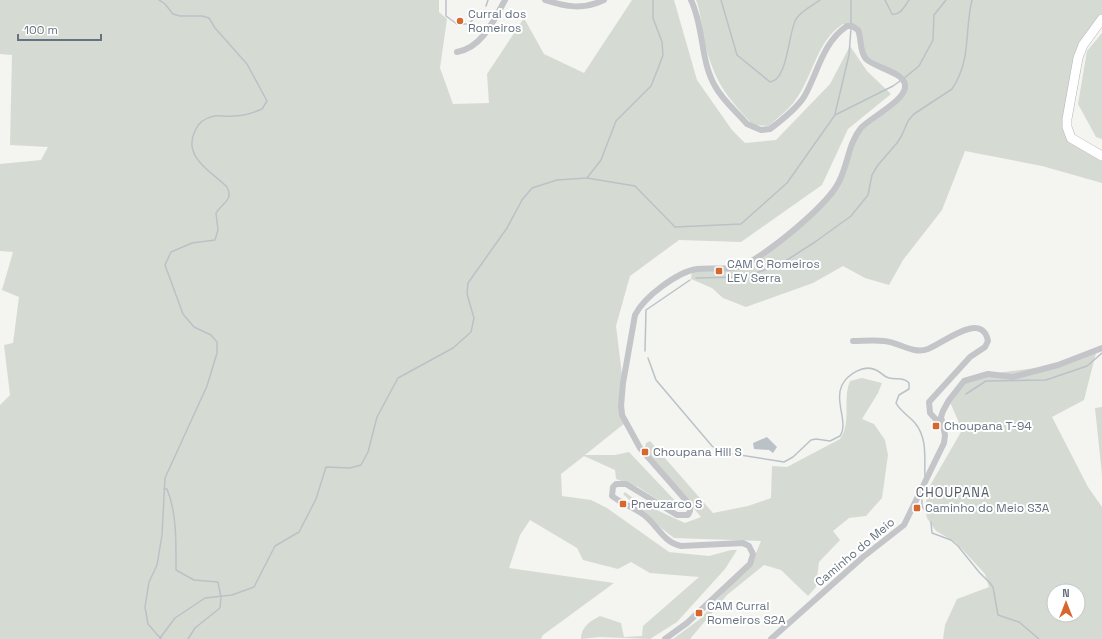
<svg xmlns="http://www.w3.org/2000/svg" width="1102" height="639" font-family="'Space Grotesk',sans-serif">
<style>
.green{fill:#d5dbd2;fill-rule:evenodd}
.water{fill:#bac2c8}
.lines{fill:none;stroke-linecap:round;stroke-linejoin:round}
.stream{stroke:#bac2c8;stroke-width:1.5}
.secondary-casing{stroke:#b3b7bb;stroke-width:10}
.minor{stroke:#c3c5c9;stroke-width:6}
.secondary{stroke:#fff;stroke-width:9}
.poi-dot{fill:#d6672f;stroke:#fff;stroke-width:1.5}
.labels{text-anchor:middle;stroke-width:4;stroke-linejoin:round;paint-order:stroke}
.poi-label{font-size:12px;fill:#667280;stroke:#fff;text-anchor:start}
.street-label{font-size:12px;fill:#667280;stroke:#fff}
.neighbourhood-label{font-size:13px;letter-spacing:1px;fill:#535b66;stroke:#fff}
</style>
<rect width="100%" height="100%" fill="#f4f4f1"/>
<!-- green -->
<g class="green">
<path d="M0,0H439V12L447,19L440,68L453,104L489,103L487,74L524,18L544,54L584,73L632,0H674L697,80L732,130L745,143L776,140L830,84L850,46L867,71L891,94L848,129L822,185L741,242L679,240L630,276L616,326L623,383L625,423L585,455H615L629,452L683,509L671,508L638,487L616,479L615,470L584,456L561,474L562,496L591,500L607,508L669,552L709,556L731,550H737L725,569L677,622L650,639L600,637L581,639C581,627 590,621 600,616L621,623L624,637L642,636L643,626L699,577L650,573L631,562L618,569L583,560L577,548L530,520L520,535L509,568L614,583L543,635L541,639H0V405L10,395L4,345L13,343L19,297L2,290L13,252L0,251V164L41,160L48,147L10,145L12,55L0,54Z"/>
<path d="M696,0H1102V19L1078,58L1070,105L1071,138L1102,156V183L1042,166L965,151L942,210L903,260L889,285L865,278L843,266L813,283L746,307L723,298L712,288L691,279L692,270L739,267L804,221L836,187L861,129L898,100L905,83L866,59C863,45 860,26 843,24C816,41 813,78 794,102C787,111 777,118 769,126L753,125C725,95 714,81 704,40C701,27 701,12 696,0Z"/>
<polygon points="1102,33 1102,139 1096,137 1078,104 1087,51"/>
<path d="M1097,349L1084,400L1052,417L1088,487L1102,507V639H943L945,625L957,599L989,587L985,574L963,550L955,542L936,531L927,518L925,509L928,489L961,432V427L949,400L964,381L988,374L1058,365ZM1054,591H1078V615H1054Z"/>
<path d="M862,378L882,383L878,393L862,419L874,424L885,440L888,455L882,498L866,516L849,518L833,531L840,540L819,562L816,587L808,596L781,570L764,565L727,595L690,639H673L700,619L754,558L761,541L674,538L651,520L623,494L625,492L637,501L685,523L701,517L644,451L646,443L650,441L713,513L748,506L771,498L772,466L787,467L840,439C852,421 842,400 850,381Z"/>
<polygon points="1102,407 1102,475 1095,408"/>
</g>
<!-- water -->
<polygon class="water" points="767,437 777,447 773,453 769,450 754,449 753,443"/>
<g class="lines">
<!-- stream -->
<g class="stream">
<path d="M159,0L165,4L173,14L180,16H202L209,18L215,28L247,64L267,101L262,109C253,113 242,116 232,116C226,117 219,115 214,116C205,118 198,123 195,131C182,157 212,172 227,187C234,200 222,203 216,213L218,230L215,240L192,243L171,252L165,265L183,314L194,327L211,335L217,342V353L207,386L165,478L162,535L157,565L149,582L145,607L148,624L161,639"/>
<polyline points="446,0 446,16 457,24 468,24 483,11"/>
<path d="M721,0L737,55L770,82C788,80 788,33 796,19C802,10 812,6 820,0"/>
<path d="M885,0L892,14C900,16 905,6 909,0"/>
<polyline points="486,6 488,0"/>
<polyline points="851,24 851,0"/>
<polyline points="903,79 919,66 933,40 934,15 946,0"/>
<polyline points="835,114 849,55 851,28"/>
<polyline points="587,178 635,186 675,227 741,224 787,183 835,115 893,86 900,81"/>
<path d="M696,278L738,277L749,275L768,269L787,260L815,242L851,216L868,195L872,175L878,165L897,143L902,135L908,121L914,114L952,89C972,59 964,32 972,0"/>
<polyline points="645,351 646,310 690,280"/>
<path d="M648,358L656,380L712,446L721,452L784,462L793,457L811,440L816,439L830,441L840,436C849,423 834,402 842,385C848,374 864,364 876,370C881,372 884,377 889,378C896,380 904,377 909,383V389L899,395L896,403C900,411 909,416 915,423C928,439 924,458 925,477"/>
<polyline points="966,394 986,381 1046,380 1087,366 1102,353"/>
<path d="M164,489H167C177,513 176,544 176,570L194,580L218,582L221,597L220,608L195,628L188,639"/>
<polyline points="922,500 922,506 925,511"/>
<polyline points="931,522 932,533 951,540 958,546 979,572 990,583 993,587 998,615 1019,622 1039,639"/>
<polyline points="160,638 175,618 205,598 232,595 254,587 275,546 299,532 316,499 326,467 350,468 361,465 368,452 377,417 398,378 453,348 471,332 474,318 467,294 468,283 507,228 522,200 532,188 557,180 587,178 601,160 616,121 651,86 659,66 663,55 662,42 653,18 653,0"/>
</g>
<defs>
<polyline id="secondary" points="1102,19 1083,45 1078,58 1067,119 1067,127 1071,138 1102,156"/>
</defs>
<!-- secondary casing -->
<use href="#secondary" class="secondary-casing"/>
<!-- minor -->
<g class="minor">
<path d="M545,0C566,7 583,10 604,0"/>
<path d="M457,52C482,48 494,20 505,0"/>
<path d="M853,341C863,341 873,340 884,341C899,342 913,355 928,349C942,344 982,310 988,341L985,347L970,357L929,402L930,413L942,426"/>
<path d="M665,639L687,623L750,564L753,554L749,546L743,543L681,546C663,542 658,526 644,515C634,507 622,504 612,496L613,487L616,484H626L677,515H688L690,511V505L640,448L622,415L621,406L623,383L635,315C644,297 677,272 697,269C715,267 733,272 750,262C774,248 821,210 836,187C848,169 847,145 861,128C871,117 907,100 905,85C904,72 875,68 866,59C859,51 862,39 858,30L852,26H847C822,43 818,73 804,97C796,109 782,120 770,129L761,130L747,124C737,112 723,101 715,86C700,60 704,27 691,0"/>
<polyline points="771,639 863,557 904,525 944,443 945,435 941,417 943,411 949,400 964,381 988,374 1013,377 1058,365 1102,348"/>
</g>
<!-- secondary -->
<use href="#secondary" class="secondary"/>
</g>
<!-- markers -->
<g class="poi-dot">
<circle cx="460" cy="21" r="4"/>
<rect x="715" y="267" width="8" height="8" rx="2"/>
<rect x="932" y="422" width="8" height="8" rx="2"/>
<rect x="641" y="448" width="8" height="8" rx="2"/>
<rect x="619" y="500" width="8" height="8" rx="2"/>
<rect x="913" y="504" width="8" height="8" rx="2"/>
<rect x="695" y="609" width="8" height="8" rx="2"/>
</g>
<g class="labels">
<!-- poi labels -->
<g class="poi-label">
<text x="468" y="18">Curral dos<tspan x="468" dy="14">Romeiros</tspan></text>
<text x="727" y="268">CAM C Romeiros<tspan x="727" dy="14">LEV Serra</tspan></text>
<text x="944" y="430">Choupana T-94</text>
<text x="653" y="456">Choupana Hill S</text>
<text x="631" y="508">Pneuzarco S</text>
<text x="925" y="512">Caminho do Meio S3A</text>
<text x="707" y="610">CAM Curral<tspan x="707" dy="14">Romeiros S2A</tspan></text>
</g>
<!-- street labels -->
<g class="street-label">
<text transform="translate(855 552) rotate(-40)" y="4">Caminho do Meio</text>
</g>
<!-- neighbourhood labels -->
<g class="neighbourhood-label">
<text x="953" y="497">CHOUPANA</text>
</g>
</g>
<!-- north arrow -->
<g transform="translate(1066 603)"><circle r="19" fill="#ffffff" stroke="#c2c7cc"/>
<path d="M0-3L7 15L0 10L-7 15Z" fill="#d6672f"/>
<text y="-6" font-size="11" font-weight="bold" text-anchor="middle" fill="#667280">N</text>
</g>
<!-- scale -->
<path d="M18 34v6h83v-6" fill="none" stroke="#667280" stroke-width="2"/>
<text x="24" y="34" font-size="12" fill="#667280" stroke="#ffffff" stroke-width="3" paint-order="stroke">100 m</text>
</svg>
